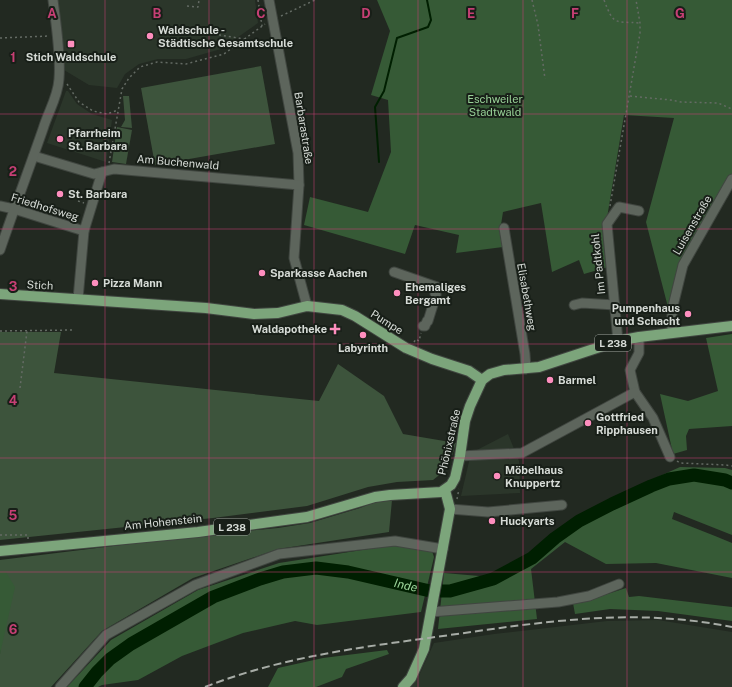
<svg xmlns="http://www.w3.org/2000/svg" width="732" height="687" font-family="'Public Sans',sans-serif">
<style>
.built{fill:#2b362a}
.green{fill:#3d543c}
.forest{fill:#365a36}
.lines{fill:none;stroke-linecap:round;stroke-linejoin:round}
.stream{stroke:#001f01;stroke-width:2}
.river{stroke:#001f01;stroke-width:13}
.minor-casing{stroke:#404640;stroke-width:11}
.major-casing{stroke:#404640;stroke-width:12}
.path{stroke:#646b64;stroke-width:1.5;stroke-dasharray:2 3;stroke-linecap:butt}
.minor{stroke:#5d655c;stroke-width:9}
.major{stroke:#7ca57b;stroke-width:10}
.rail{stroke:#a7aca6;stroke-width:2;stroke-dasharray:8 4;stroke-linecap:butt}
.grid{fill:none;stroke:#c63f74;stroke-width:1;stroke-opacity:0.55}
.poi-dot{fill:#fe8ebe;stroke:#181f18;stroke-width:1.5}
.labels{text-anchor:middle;stroke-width:4;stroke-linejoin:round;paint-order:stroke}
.shield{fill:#181f18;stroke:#9da39d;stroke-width:1}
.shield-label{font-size:10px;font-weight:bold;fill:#d6dbd6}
.poi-label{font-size:11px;font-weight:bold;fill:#d6dbd6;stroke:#181f18;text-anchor:start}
.park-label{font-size:11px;fill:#98d197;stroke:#181f18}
.street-label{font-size:11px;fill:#d6dbd6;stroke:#181f18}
.water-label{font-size:12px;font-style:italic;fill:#9bd59a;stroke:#181f18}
.grid-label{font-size:13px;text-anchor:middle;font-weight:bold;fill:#c63f74;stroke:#181f18;stroke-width:4;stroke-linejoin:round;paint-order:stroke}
</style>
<rect width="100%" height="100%" fill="#222921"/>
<!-- built -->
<g class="built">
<polygon points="57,0 255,0 258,23 221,49 186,59 158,59 139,64 125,74 117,88 89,85 64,70"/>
<polygon points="66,91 68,91 77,104 92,114 112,120 106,162 47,143"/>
<polygon points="508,434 519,461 520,493 461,496 471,453"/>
<polygon points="658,620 732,632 732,687 411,687 417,680 434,643 494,634 607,621"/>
</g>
<!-- green -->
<g class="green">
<polygon points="261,66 275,144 155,165 141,88"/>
<polygon points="123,96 129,96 132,128 121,127 125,120"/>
<polygon points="117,127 132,130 126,164 112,162"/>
<polygon points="0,332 61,332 54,373 319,401 338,364 384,396 403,434 456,443 450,462 443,472 433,480 397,482 368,487 307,506 213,518 0,540"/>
<polygon points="392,500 389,532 278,549 193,578 102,631 51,687 0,687 0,654 6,572 0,572 0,560 194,536 278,528 310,523 360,508 375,502"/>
</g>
<!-- forest -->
<g class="forest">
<polygon points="377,0 732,0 732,174 679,264 669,311 646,222 674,118 624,115 606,224 608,267 584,274 579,260 552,272 541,203 503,212 500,231 503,247 456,253 459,235 415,225 405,254 304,225 310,197 368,212 391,152 388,100 371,95 390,31"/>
<polygon points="732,334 732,426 689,429 686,436 687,450 673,454 660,394 688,401 718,391 706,338"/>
<polygon points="680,467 725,468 732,470 732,535 674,512 672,519 715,536 732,543 732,578 656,563 606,564 565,542 531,569 537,619 438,629 444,573 491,577 528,555 577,518 609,499"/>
<polygon points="394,545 432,551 434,557 421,612 317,625 295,621 243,633 182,656 138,680 102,685 98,687 67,687 111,640 198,590 279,563"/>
<polygon points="0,572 6,572 15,587 0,654"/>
<polygon points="626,588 629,597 639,596 732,607 732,621 658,611 610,609 575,614 573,603 592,599"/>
<polygon points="387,650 389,654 346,669 342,677 316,687 268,687 278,668 323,658"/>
</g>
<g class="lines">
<!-- stream -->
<polyline class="stream" points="379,162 375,107 384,91 397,38 428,27 431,20 427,0"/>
<!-- river -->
<path class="river" id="s1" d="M85,687L97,672L110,659L131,644L213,597L260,579L283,572L316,568L348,572L430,591H450L493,579L532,558L555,538L579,521L612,504L651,486L669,479L694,475L725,480L732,483"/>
<defs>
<g id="minor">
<polyline points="269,0 298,153 299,185 294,258 307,306"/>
<polyline points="34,156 94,174 114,169 299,185"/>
<polyline points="0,206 14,209 84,231"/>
<polyline points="504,228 525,354 526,369"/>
<path d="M0,250C14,209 29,169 43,129C48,112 58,97 59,79C61,55 56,24 53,0"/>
<polyline points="394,272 437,287 435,294 436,295 428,321 427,321 425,326 423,326"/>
<polyline points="78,299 84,231 102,172"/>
<polyline points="574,305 582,303 615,305"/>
<polyline points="672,333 672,310 683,265 732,179"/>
<polyline points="639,337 639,353 630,370 635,392 653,418 670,457"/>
<polyline points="618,341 607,224 619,207 639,211"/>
<polyline points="460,456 522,453 635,392"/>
<polyline points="450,509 488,512 562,505"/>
<polyline points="431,612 558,602 589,596 619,584"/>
<polyline points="60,687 106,635 195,585 279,554 395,541 443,549"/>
</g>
<g id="major">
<polyline points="0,294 206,308 254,314 278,313 307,306 342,310 355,316 406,348 432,359 469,371 482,380"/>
<polyline points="0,551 198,532 307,517 375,497 390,495 441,492 451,485 455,478 460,456 465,421 470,406 482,380 490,374 504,370 539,367 618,341 639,337 732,326"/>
<polyline points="403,687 411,678 424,649 450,509 445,490"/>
</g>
</defs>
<!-- minor casing -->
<use href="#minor" class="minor-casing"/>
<!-- major casing -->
<use href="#major" class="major-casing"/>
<!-- path -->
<g class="path">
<polyline points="258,0 262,26"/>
<polyline points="532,0 538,25 545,79"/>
<path d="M604,0C614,26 614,21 640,23"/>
<polyline points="187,6 198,7 199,0"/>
<polyline points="281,16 315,0"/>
<polyline points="214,34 244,39"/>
<polyline points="0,38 50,36"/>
<polyline points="67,84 79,102 93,111 107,114 118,110"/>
<polyline points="630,96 671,100 681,102 718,103 732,109"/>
<polyline points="109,163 122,89 129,78 140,67 157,62 186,64 224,54 265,24"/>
<polyline points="78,201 84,203"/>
<polyline points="610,206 640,33 640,23 636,0"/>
<polyline points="0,331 72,330"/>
<polyline points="414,342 416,339 419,341 421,333"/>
<polyline points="20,388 27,331"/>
<polyline points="677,461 680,463 726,465 732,466"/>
<polyline points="457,499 459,489"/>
<polyline points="0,535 28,535 28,540"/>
</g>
<!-- minor -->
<use href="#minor" class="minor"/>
<!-- major -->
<use href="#major" class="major"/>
<!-- rail -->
<path class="rail" d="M205,687C281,657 362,647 443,636C542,622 633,607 732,627"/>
</g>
<!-- grid -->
<path class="grid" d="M105,0V687M209,0V687M314,0V687M418,0V687M523,0V687M627,0V687M0,114H732M0,229H732M0,344H732M0,458H732M0,572H732"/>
<!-- markers -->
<g class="poi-dot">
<circle cx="150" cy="36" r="4"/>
<rect x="67" y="40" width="8" height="8" rx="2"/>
<circle cx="60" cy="139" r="4"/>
<circle cx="60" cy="194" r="4"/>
<circle cx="262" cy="273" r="4"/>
<circle cx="95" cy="283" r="4"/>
<circle cx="397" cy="293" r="4"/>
<circle cx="688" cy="314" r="4"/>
<path d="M333 323h4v4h4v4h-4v4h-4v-4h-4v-4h4z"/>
<circle cx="363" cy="335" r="4"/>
<circle cx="550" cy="380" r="4"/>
<circle cx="588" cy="423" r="4"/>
<circle cx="497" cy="476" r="4"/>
<circle cx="492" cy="521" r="4"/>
</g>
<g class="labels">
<!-- shield labels -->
<g class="shield">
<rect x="595" y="335" width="36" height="16" rx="3"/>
<rect x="214" y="519" width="36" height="16" rx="3"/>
</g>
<g class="shield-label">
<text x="613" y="347">L 238</text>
<text x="232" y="531">L 238</text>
</g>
<!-- poi labels -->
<g class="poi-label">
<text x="158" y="34">Waldschule -<tspan x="158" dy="13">Städtische Gesamtschule</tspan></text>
<text x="71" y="61" text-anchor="middle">Stich Waldschule</text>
<text x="68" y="137">Pfarrheim<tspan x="68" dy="13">St. Barbara</tspan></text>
<text x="68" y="198">St. Barbara</text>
<text x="270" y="277">Sparkasse Aachen</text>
<text x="103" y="287">Pizza Mann</text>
<text x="405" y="291">Ehemaliges<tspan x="405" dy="13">Bergamt</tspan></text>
<text x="680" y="312" text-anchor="end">Pumpenhaus<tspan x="680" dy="13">und Schacht</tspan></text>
<text x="327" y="333" text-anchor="end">Waldapotheke</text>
<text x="363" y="352" text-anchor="middle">Labyrinth</text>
<text x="558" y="384">Barmel</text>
<text x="596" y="421">Gottfried<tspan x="596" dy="13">Ripphausen</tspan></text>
<text x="505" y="474">Möbelhaus<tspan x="505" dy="13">Knuppertz</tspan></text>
<text x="500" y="525">Huckyarts</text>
</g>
<!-- park labels -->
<g class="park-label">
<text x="495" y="103">Eschweiler<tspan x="495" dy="13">Stadtwald</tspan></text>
</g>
<!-- street labels -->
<g class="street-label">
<text transform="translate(304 128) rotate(81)" y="4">Barbarastraße</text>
<text transform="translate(178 162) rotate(5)" y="4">Am Buchenwald</text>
<text transform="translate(45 207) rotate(17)" y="4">Friedhofsweg</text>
<text transform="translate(692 225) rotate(-60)" y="4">Luisenstraße</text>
<text transform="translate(598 264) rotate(-96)" y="4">Im Padtkohl</text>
<text transform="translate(40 285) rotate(3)" y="4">Stich</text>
<text transform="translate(527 297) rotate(80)" y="4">Elisabethweg</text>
<text transform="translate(387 322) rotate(32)" y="4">Pumpe</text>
<text transform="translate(449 442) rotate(-77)" y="4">Phönixstraße</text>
<text transform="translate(163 522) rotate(-6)" y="4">Am Hohenstein</text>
</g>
<!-- water labels -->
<g class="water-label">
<text dy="4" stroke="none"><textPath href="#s1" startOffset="357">Inde</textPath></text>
</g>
</g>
<g class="grid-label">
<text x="52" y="18">A</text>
<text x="157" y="18">B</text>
<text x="261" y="18">C</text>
<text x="366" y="18">D</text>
<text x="471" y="18">E</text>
<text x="575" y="18">F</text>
<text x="680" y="18">G</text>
<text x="13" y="62">1</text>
<text x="13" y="176">2</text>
<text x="13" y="291">3</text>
<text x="13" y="405">4</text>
<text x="13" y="520">5</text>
<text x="13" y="634">6</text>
</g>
</svg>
